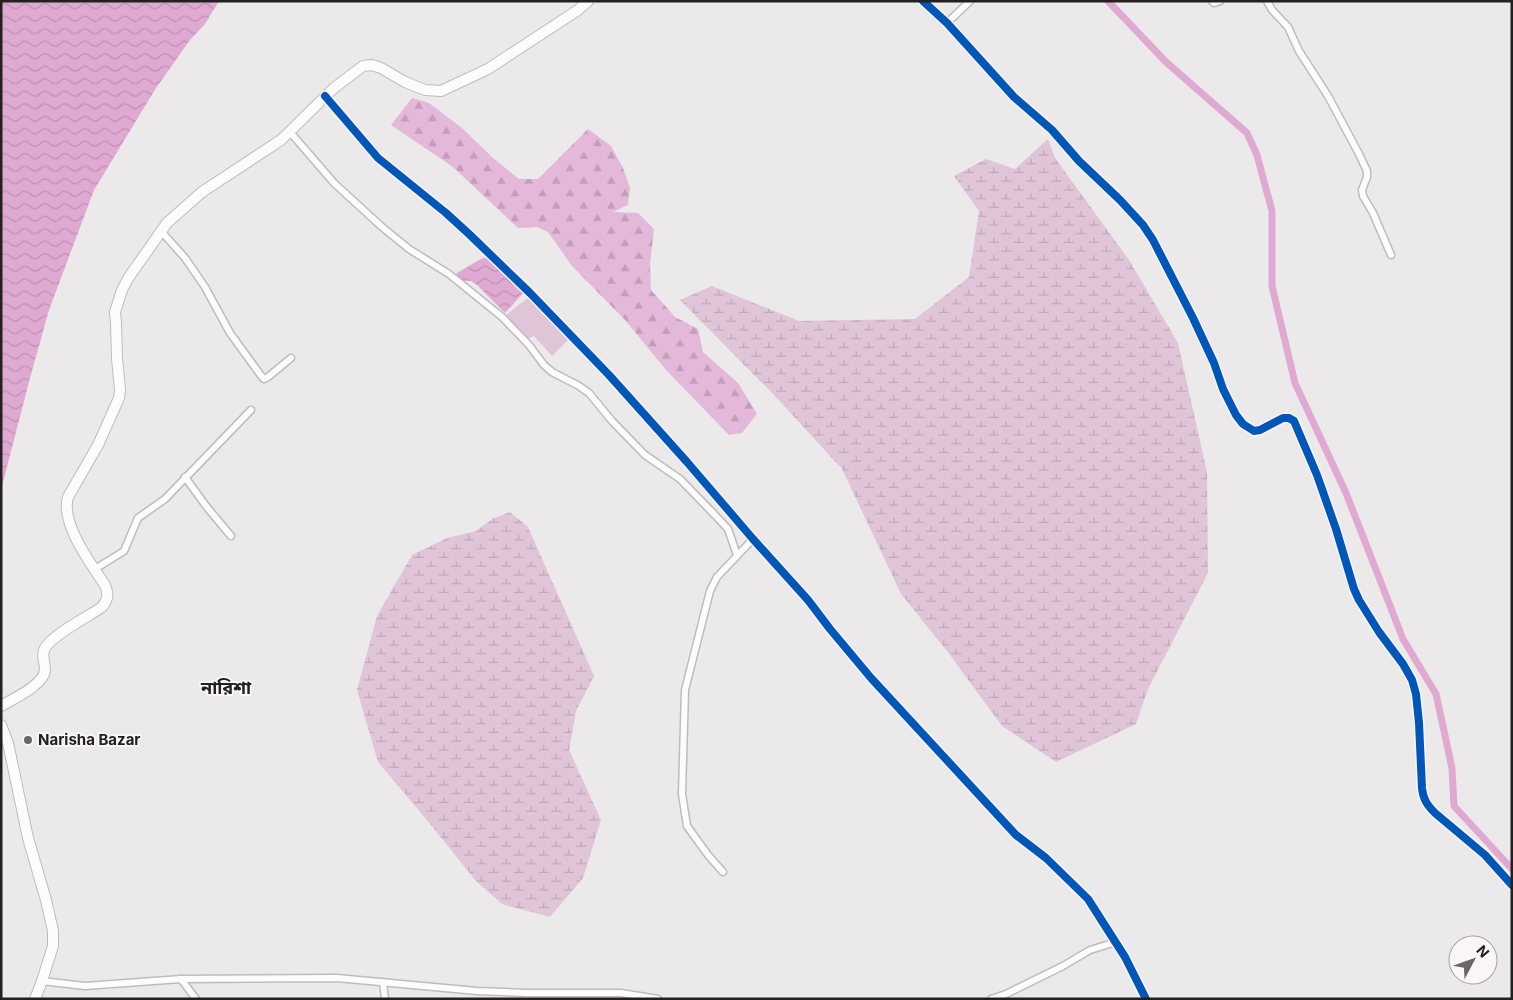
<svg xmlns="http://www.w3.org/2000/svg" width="1513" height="1000" font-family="Inter,'Noto Sans Bengali',sans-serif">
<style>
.forest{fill:url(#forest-firs)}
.wetland{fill:url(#wetland-marsh)}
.pitch{fill:#e0c4d8}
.water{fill:url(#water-waves)}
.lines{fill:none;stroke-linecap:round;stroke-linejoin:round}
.canal{stroke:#dfa9d2;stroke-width:7}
.minor-casing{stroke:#bebcbe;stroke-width:9}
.primary-casing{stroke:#bebcbe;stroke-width:12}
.minor{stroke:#fcfcfc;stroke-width:6}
.primary{stroke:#fcfcfc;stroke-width:10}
.cycleway-casing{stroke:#faf5f9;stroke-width:11}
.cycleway{stroke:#0057b8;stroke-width:8}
.poi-dot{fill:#696668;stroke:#faf5f9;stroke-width:2}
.labels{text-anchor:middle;stroke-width:4;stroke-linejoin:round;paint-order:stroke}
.poi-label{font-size:15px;font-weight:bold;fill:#222021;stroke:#faf5f9;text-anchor:start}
.quarter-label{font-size:18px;font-weight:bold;fill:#222021;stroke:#faf5f9}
</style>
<defs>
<pattern id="forest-firs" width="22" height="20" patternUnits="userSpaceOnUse" patternTransform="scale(1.25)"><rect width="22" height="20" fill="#e3b8d8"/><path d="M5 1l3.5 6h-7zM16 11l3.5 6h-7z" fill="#c29eb9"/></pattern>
<pattern id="wetland-marsh" width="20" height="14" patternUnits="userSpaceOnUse" patternTransform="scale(1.25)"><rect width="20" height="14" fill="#e0c4d8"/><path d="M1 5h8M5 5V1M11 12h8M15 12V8" fill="none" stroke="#c0a8b9"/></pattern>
<pattern id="water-waves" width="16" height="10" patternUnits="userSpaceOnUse" patternTransform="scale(1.25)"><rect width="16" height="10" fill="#dfa9d2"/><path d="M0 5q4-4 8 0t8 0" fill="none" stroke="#bf91b4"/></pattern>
</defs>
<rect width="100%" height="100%" fill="#ece9eb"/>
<!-- forest -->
<polygon class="forest" points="412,98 429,103 462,128 493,158 519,179 538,179 588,129 611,146 623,168 630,188 628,205 613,212 638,213 654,229 650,263 651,290 675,317 698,329 703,352 738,383 757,414 742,433 729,435 666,370 626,321 572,266 548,232 537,227 518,228 453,167 391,125"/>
<!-- wetland -->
<g class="wetland">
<polygon points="1048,139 1055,158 1129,260 1178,343 1207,472 1208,573 1148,689 1136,724 1056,762 1002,726 947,651 901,594 842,469 774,395 680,300 712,286 799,321 915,319 969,277 979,211 954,176 986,159 1015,169"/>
<polygon points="510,512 528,527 594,676 576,711 569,750 601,820 583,878 550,917 502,904 476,881 427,820 378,762 357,690 377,616 412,555 447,538 476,531 492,519"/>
</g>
<!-- pitch -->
<polygon class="pitch" points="530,296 568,340 552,356 534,336 525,340 505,316"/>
<!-- water -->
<g class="water">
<polygon points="1,1 219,1 205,24 190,40 156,88 94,190 49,310 30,378 1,490"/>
<polygon points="489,256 524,292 505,313 477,285 471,281 462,281 456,276 457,273 479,260"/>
</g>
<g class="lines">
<!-- canal -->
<polyline class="canal" points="1108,1 1166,62 1247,133 1257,155 1272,211 1272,286 1295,383 1346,493 1403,639 1436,694 1452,768 1454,806 1512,869"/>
<defs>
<g id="minor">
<path d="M923,1L947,23L1014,97L1052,130L1079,161L1120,200L1143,225L1153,240L1193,318L1214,363L1223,389L1236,415L1243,424L1254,431L1260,430L1283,418H1289L1294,421L1317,475L1336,529L1354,589L1359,600L1379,632L1403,664L1412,680L1416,694L1419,723L1422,788C1423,799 1427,805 1435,813L1485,855L1512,885"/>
<polyline points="1212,1 1214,3 1220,1"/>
<polyline points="1267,1 1272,10 1288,27 1299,51 1328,96 1359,154 1367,171 1367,177 1362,190 1363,196 1373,213 1391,255"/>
<polyline points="947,23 970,1"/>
<polyline points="325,96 378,158 446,213 469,234 530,293 609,375 687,462 753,539 808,600 830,629 871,678 1016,835 1046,858 1088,899 1125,957 1146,999"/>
<polyline points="290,132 334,183 382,227 409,249 449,274 502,317 529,345 544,365 552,372 579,386 589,393 612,421 645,455 680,479 713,513 728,529 737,555"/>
<polyline points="161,231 185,258 205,287 230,333 262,377 264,379 268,377 291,358"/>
<polyline points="185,477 206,506 231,536"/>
<polyline points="95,569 124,551 138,518 165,499 251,410"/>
<polyline points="723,872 708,855 687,826 682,794 685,690 710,591 717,577 753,539"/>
<polyline points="181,979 337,978 477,991 526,993 621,993 658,999"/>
<polyline points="42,981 85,986 181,979 196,999"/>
<polyline points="383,982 385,999"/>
<polyline points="991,999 1006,994 1063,966 1090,950 1116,942"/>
</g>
<g id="primary">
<path d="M1,706C13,699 44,685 45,670C45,662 41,655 45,648C52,635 89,616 102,607C108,599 109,595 105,585C91,564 60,523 68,497L98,445L119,398L120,390L117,358L116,323L115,312L122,290L129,277L167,223L202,192L281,140L334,88L363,66L372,65L381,68L405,82L425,90L441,91L488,69L578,10L588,1"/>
<polyline points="1,725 8,743 28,838 46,900 53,931 53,946 42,981 35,999"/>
</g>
</defs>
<!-- minor casing -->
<use href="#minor" class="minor-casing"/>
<!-- primary casing -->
<use href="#primary" class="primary-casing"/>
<!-- minor -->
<use href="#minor" class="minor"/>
<!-- primary -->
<use href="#primary" class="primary"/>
<defs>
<g id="cycleway">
<path d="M923,1L947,23L1014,97L1052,130L1079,161L1120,200L1143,225L1153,240L1193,318L1214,363L1223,389L1236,415L1243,424L1254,431L1260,430L1283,418H1289L1294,421L1317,475L1336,529L1354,589L1359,600L1379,632L1403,664L1412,680L1416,694L1419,723L1422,788C1423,799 1427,805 1435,813L1485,855L1512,885"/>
<polyline points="325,96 378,158 446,213 469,234 530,293 609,375 687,462 753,539 808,600 830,629 871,678 1016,835 1046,858 1088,899 1125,957 1146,999"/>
</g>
</defs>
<!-- cycleway casing -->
<use href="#cycleway" class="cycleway-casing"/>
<!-- cycleway -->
<use href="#cycleway" class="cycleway"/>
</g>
<!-- markers -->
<circle class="poi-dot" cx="28" cy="740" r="5"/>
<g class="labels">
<!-- poi labels -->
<g class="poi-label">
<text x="38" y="745">Narisha Bazar</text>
</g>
<!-- quarter labels -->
<g class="quarter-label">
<text x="226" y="694">নারিশা</text>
</g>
</g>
<!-- border -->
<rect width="1513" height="1000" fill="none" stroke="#222021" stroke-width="5"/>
<!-- north arrow -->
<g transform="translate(1473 960) rotate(49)"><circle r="24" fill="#faf5f9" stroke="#a4a0a3"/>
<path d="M0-4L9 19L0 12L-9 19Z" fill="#696668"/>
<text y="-8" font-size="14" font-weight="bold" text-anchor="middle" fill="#222021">N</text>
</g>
</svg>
